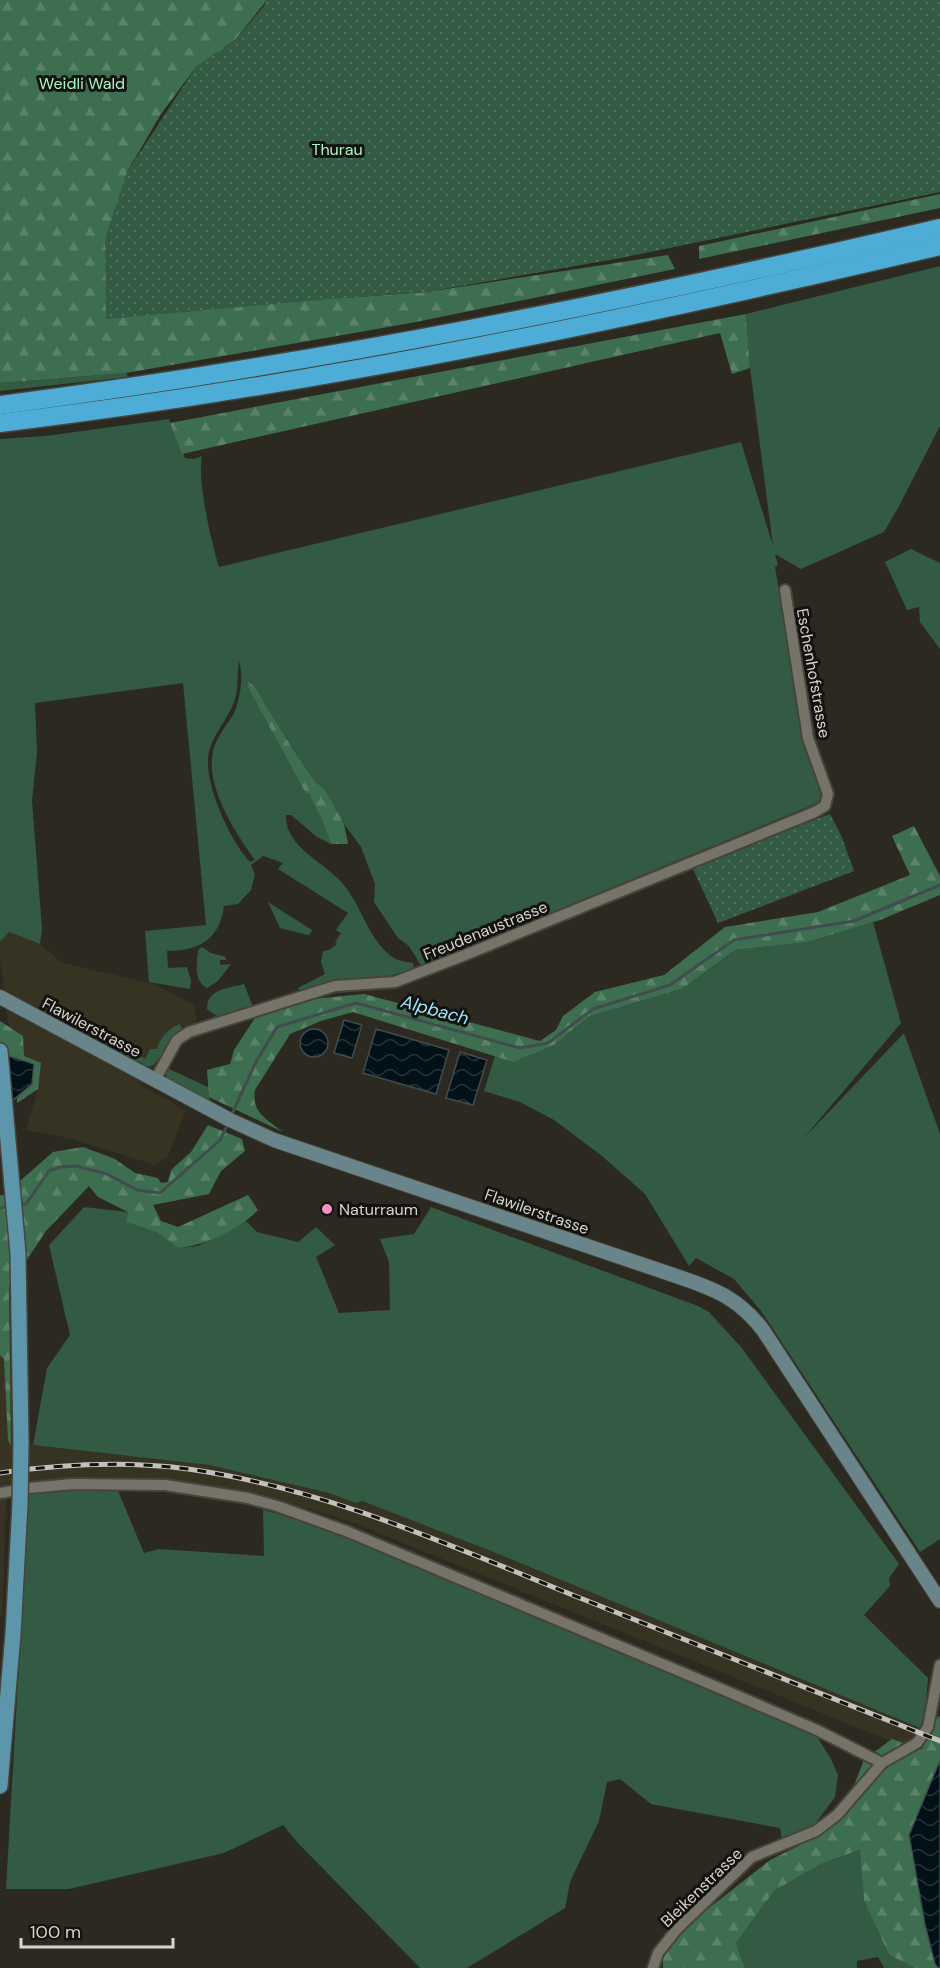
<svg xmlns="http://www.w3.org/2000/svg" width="940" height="1968" font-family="'DM Sans',sans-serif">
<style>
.built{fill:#373323}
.grass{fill:#335a42;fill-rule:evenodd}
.forest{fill:url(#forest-firs)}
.park{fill:url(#park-dots)}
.water{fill:url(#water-waves);stroke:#414c4e;stroke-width:1.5}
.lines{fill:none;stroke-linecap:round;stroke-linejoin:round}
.stream{stroke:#414c4e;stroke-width:3}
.minor-casing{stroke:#46443d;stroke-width:14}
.secondary-casing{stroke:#46443d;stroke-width:16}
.primary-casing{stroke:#46443d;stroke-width:18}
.motorway-casing{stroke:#46443d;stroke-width:21}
.minor{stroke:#767469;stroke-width:10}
.secondary{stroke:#6a858a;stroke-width:14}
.primary{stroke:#5d96aa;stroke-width:15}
.motorway{stroke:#4dadd6;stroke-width:18}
.rail-casing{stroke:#c3c1ba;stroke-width:5}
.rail{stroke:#13120e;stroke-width:3;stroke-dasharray:9;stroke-linecap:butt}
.primary-bridge-casing{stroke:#46443d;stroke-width:18;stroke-linecap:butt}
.primary-bridge{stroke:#5d96aa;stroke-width:15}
.poi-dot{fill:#fa8fc8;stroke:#13120e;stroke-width:2}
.labels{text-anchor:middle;stroke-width:6;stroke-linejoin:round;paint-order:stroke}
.park-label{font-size:16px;fill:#abf7c6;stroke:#13120e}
.street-label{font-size:16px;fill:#d6d4ce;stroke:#13120e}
.poi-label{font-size:16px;fill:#d6d4ce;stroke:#13120e;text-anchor:start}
.water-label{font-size:18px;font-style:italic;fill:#9be6fe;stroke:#13120e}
</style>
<defs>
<pattern id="forest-firs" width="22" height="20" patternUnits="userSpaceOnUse" patternTransform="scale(1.5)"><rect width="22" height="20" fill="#3e6e50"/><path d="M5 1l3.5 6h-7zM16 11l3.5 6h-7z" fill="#598268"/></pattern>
<pattern id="park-dots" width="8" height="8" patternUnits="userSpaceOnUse" patternTransform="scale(1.5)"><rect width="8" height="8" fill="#335a42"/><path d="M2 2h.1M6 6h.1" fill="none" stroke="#50715c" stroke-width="1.8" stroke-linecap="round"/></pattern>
<pattern id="water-waves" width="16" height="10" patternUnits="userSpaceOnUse" patternTransform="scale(1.5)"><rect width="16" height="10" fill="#011117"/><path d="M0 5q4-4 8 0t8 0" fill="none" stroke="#253338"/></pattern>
</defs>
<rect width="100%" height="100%" fill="#2c2a20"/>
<!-- built -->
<g class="built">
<polygon points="9,932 40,944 62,963 154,984 194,1005 197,1020 182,1027 140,1085 186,1110 168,1156 155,1165 69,1138 26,1130 38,1089 41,1064 24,1056 23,1036 9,1027 0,958 0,942"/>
<polygon points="0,1342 11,1343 12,1446 33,1445 209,1465 329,1493 355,1503 362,1501 491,1551 920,1728 905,1747 354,1523 313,1510 207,1486 9,1487 6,1506 2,1617 0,1617"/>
</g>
<!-- grass -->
<g class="grass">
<path d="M940,266V426L898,508L884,532L801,569L775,554L778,565L775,567L797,694L822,792L820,802L438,959L424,967L420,964L409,946L398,938L374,902L375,884L361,847L344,824L326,791L315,781L294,751L255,687L250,681L247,686L306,794L309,792L322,820L331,844L317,837L291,815H286C285,848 325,862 343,884C362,906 367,937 391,956C397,961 406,962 413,963L414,970L384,977L345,980L300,991L298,988L325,974L321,962L323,951L329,950L337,944L335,942L341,933L336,930L348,913L278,869L283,863L263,856L251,865L255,874L251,890L238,904L224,906C220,939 199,951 167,951L168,968L187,967L191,981L190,989L149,982L145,931L206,925L183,683L35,703L37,752L32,801L42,929L40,944L9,932L0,942V439L46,436L169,419L185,458L194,459L202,456C197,481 211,541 219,567L741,442L773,546L750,368L746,314ZM239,661C244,676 240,701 233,715C226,726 216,738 213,751C205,786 235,833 255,860L250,862C230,841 202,780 209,752C213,734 228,719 234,702C239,689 237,674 239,661Z"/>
<polygon points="126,373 128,377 0,391 0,383"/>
<polygon points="911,549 940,563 940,649 920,622 919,607 907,610 885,562"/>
<polygon points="268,902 312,930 311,933 308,935 280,928"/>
<polygon points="873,922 901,1023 803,1139 904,1033 940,1134 940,1539 920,1552 761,1311 734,1279 696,1258 689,1266 645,1194 602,1156 554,1120 520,1102 484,1091 495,1056 554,1045 590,1016 682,989 735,950 808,942"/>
<path d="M202,947L211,953L226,957V960H220V965L231,964L218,981L207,988C193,980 197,964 198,950Z"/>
<path d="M244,984L253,1007L218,1017L207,1009C207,988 228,989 244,984Z"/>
<path d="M179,1024L181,1026L182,1029C178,1033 174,1036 171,1039C161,1050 159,1071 141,1066L143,1063L136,1061L135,1063L127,1059L128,1057L120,1053L118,1054L104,1047L107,1039L145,1059L150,1049H157C160,1037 168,1030 179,1024Z"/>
<polygon points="167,1068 208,1087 210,1101 168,1081 166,1074"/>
<polygon points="84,1207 128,1212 126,1222 158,1233 178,1248 198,1246 246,1221 257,1232 298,1242 316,1227 335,1245 316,1257 339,1313 390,1310 389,1262 380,1239 414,1234 431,1207 698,1306 709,1312 741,1347 899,1564 889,1578 890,1586 864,1615 928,1678 925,1715 920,1728 491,1551 362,1501 355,1503 329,1493 209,1465 33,1445 47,1368 70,1335 49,1245"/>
<polygon points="116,1486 144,1553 159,1549 264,1556 263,1510 346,1531 811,1727 831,1759 838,1775 835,1797 815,1824 782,1840 780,1828 651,1804 620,1779 607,1782 599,1821 570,1882 565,1908 467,1968 420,1968 298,1843 283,1825 224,1853 69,1889 6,1889 29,1488"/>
<polygon points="861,1850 864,1901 889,1955 915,1968 884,1968 878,1957 857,1961 857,1968 745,1968 736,1943 774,1891 821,1864"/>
</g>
<!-- forest -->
<g class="forest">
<polygon points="0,0 267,0 235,40 196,67 161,114 127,172 342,298 427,292 668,255 675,269 411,323 126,373 0,383"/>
<polygon points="940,194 940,208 699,259 699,246"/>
<polygon points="746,314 750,368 732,374 720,333 182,454 170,423"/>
<polygon points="249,681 255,687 294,751 315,781 326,791 344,824 348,844 331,844 322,820 309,793 306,794 247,686"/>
<path d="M914,826L940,876V895L880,920L808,942L735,950L682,989L590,1016L554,1045L513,1062L353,1012L321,1021L290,1034L255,1090C251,1113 267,1119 283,1132L209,1097L207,1070L230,1064L234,1050L255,1018L313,999L364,994L540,1041L556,1030L563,1016L595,992L664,975L725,927L818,912L910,875L892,836Z"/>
<polygon points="0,1021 23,1036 24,1056 41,1063 38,1089 17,1103 17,1098 32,1084 0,1053"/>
<path d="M208,1125L242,1139L245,1151L221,1171L209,1194L153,1205L161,1221L178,1227L248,1195L258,1210C237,1231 206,1245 178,1248L158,1233L126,1222L128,1212L98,1197L89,1186L46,1231L9,1287L11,1446L8,1440L4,1359L0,1355V1195H4L53,1152L83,1147L115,1159L135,1173L158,1178L161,1183L168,1182L171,1170L191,1152Z"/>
<polygon points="940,1716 940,1760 909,1835 935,1963 938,1968 915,1968 889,1955 864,1901 860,1850 821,1864 774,1891 736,1943 745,1968 663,1968 663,1944 770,1860 816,1837 845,1808 864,1760 892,1739 922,1749 935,1719"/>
</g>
<!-- park -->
<g class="park">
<polygon points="267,0 940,0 940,192 621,258 427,292 342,298 106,319 105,239 127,172 196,67 235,40 264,6"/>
<polygon points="830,814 841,835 854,871 718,923 692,867"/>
</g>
<!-- water -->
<g class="water">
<polygon points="344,1020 362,1025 352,1058 334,1053"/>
<circle cx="314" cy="1043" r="14"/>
<polygon points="376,1029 449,1050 436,1094 363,1073"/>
<polygon points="460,1052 487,1060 473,1105 446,1098"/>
<polygon points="0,1053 34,1064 32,1084 0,1111"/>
<polygon points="940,1760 940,1968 938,1968 935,1964 925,1925 909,1835"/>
</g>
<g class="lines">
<!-- stream -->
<g class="stream">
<polyline points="231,1116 256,1062 277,1027 356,1003 520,1048 548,1043 593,1009 670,985 734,940 854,921 940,885"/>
<polyline points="19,1205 26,1204 49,1171 61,1167 76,1166 107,1174 137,1190 160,1193 220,1140 229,1122"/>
<polyline points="0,1208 10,1207"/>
</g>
<defs>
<g id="minor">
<polyline points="155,1080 177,1040 189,1032 335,986 395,982 465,955 815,812 825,806 828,794 808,738 785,590"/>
<polyline points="0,1493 29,1488 73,1484 165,1485 248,1498 277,1506 346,1531 717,1687 817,1730 882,1763"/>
<polyline points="653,1968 658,1953 677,1929 752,1857 816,1831 837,1815 882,1763 917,1743 928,1727 940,1665"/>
</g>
<path id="secondary" d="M0,997L230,1120L274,1140L682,1278C717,1290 739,1299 763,1330L940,1601"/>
<g id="primary">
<polyline points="0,1051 18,1253 21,1442"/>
<polyline points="0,1786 13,1634 20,1504"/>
</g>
<g id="motorway">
<path d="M0,405C317,364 629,301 940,228"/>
<path d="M0,423C317,385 630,319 940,246"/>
</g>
</defs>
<!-- minor casing -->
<use href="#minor" class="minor-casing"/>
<!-- secondary casing -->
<use href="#secondary" class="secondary-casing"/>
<!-- primary casing -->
<use href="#primary" class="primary-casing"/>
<!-- motorway casing -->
<use href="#motorway" class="motorway-casing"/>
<!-- minor -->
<use href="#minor" class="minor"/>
<!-- secondary -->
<use href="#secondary" class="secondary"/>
<!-- primary -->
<use href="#primary" class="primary"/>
<!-- motorway -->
<use href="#motorway" class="motorway"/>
<defs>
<path id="rail" d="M0,1473C62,1464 126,1461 188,1469C325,1488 453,1547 580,1598C700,1646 820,1694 940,1741"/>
</defs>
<!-- rail casing -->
<use href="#rail" class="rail-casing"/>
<!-- rail -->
<use href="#rail" class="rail"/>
<defs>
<polyline id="primary-bridge" points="20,1504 21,1442"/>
</defs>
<!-- primary-bridge casing -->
<use href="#primary-bridge" class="primary-bridge-casing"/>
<!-- primary-bridge -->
<use href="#primary-bridge" class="primary-bridge"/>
</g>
<!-- markers -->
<circle class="poi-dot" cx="327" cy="1209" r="6"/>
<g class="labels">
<!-- park labels -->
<g class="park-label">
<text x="82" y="89">Weidli Wald</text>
<text x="337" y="155">Thurau</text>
</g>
<!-- street labels -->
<g class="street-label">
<text transform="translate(814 673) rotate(80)" y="6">Eschenhofstrasse</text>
<text transform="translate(485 930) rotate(-22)" y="6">Freudenaustrasse</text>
<text transform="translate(92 1027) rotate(28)" y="6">Flawilerstrasse</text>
<text transform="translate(537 1211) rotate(19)" y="6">Flawilerstrasse</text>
<text transform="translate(701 1887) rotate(-44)" y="6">Bleikenstrasse</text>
</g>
<!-- poi labels -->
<g class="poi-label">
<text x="339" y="1215">Naturraum</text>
</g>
<!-- water labels -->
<g class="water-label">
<text transform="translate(435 1010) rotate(15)" y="6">Alpbach</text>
</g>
</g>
<!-- scale -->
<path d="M21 1938v9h152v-9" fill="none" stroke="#d6d4ce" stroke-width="3"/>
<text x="30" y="1938" font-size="18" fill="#d6d4ce" stroke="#13120e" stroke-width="4.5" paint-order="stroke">100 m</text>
</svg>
